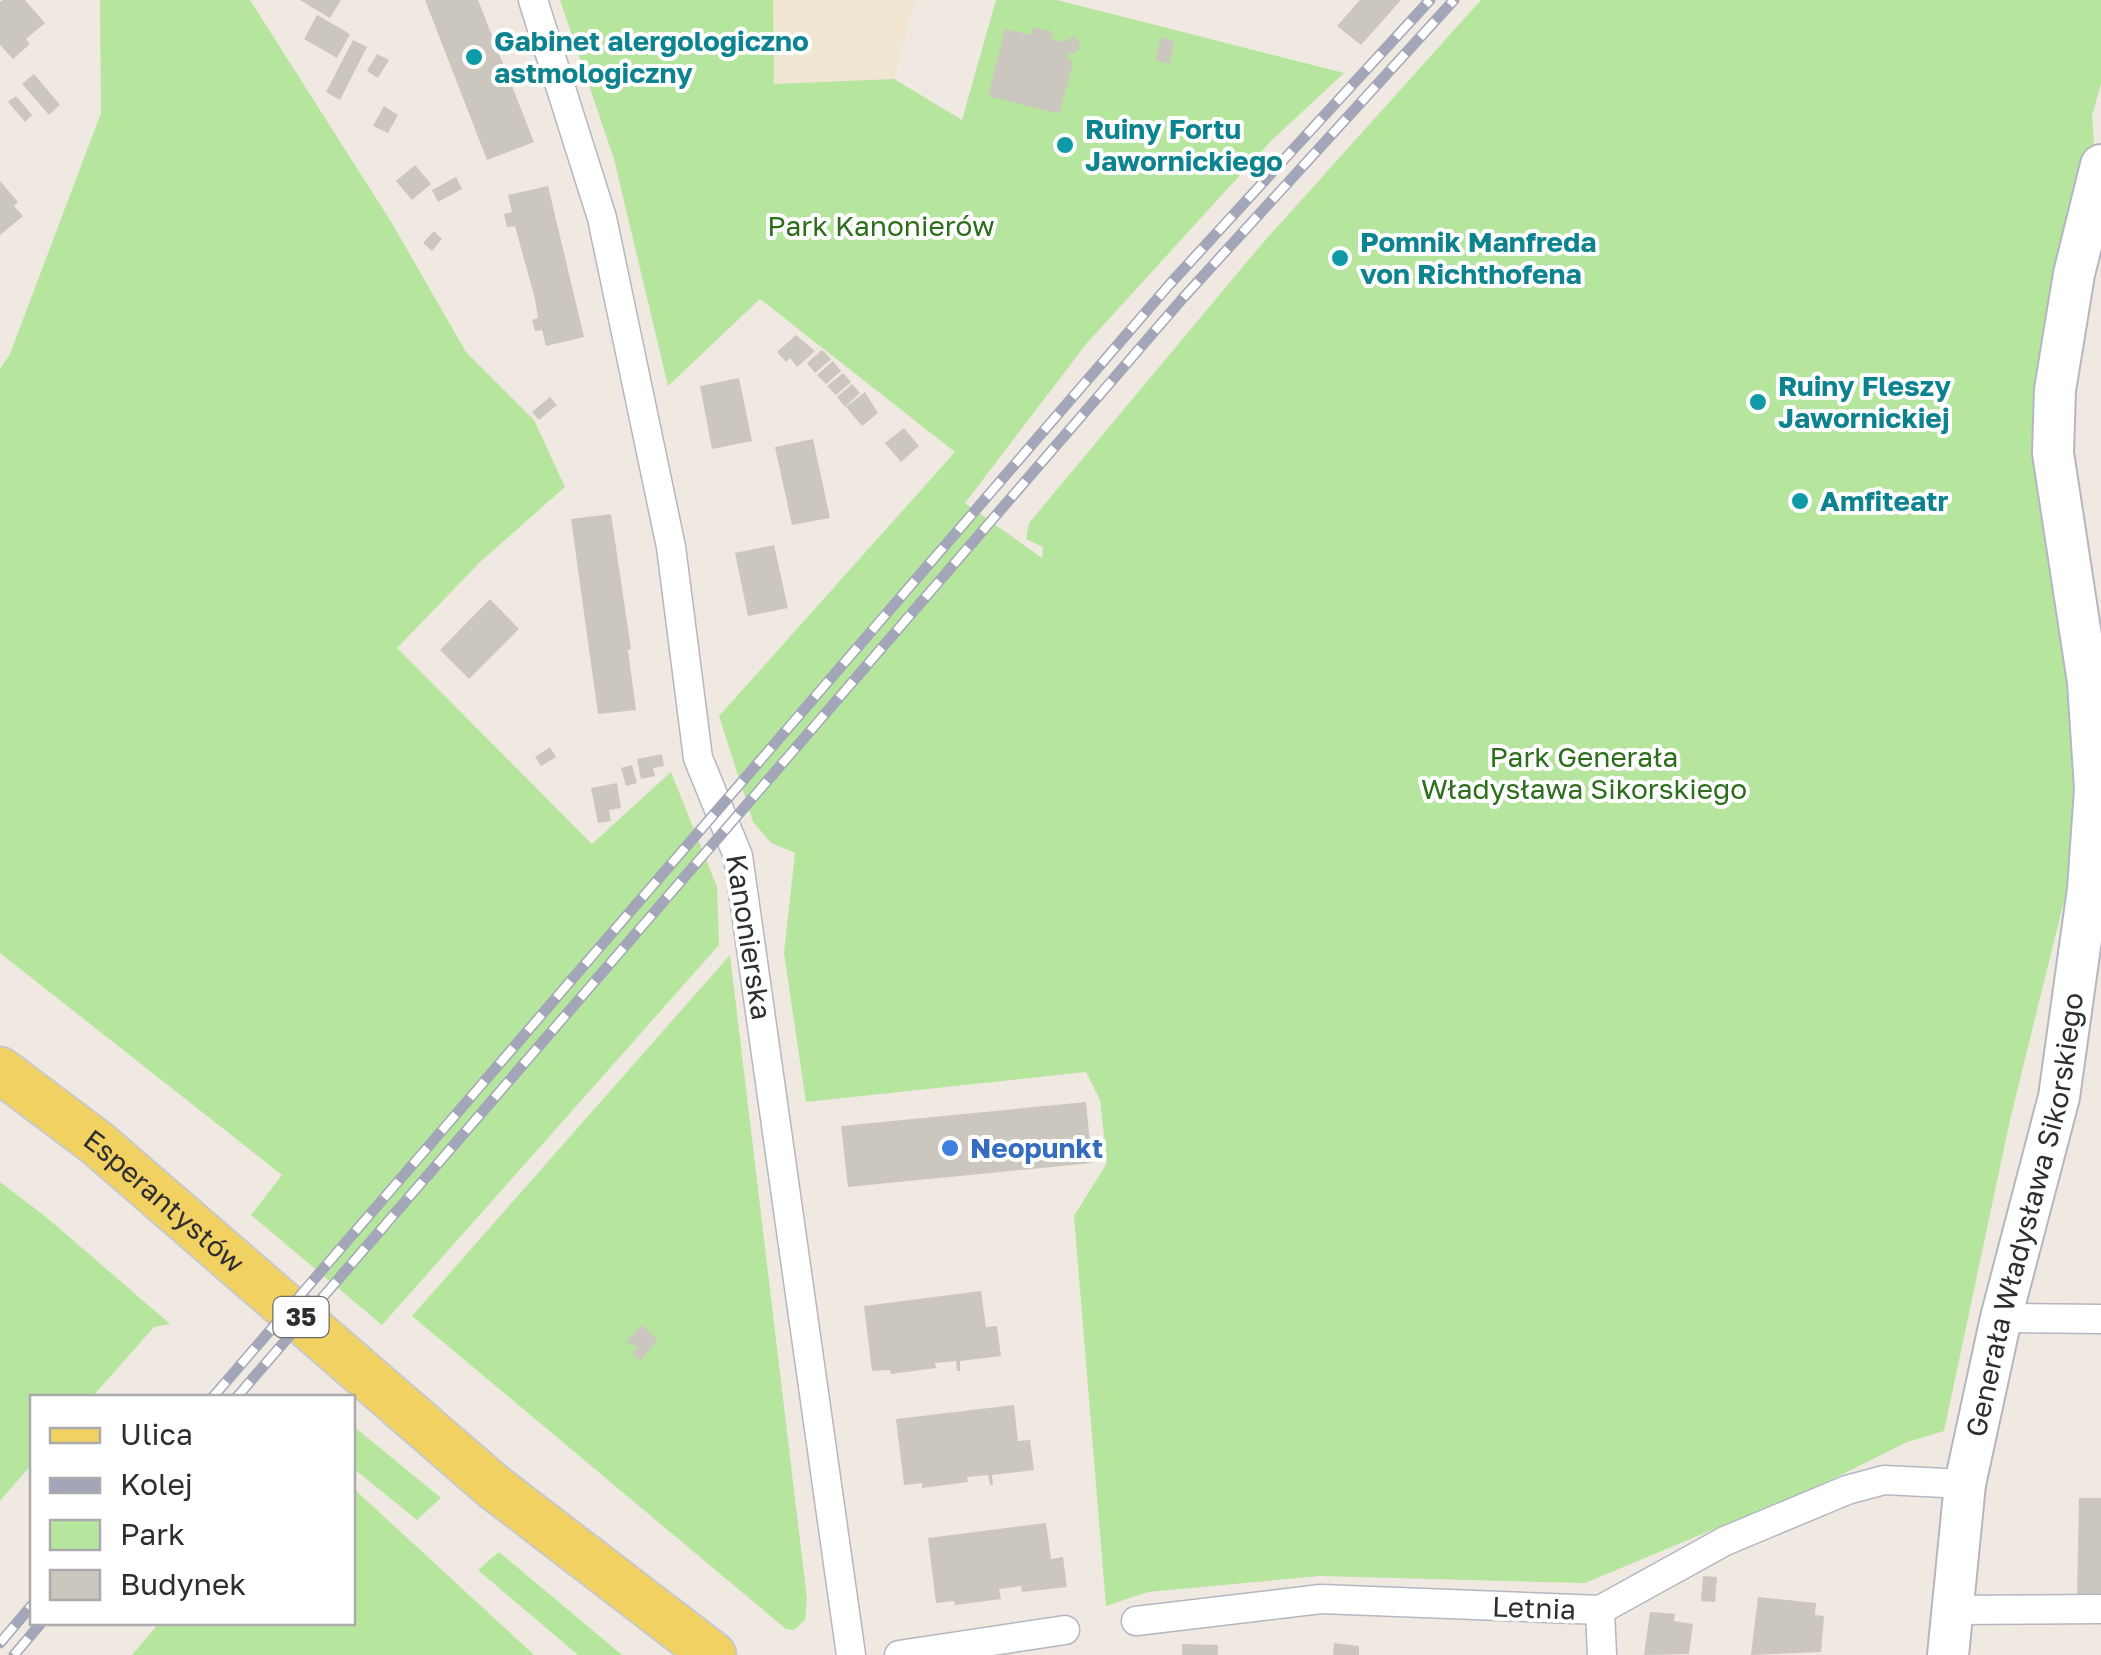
<svg xmlns="http://www.w3.org/2000/svg" width="2101" height="1655" font-family="'Golos Text',sans-serif">
<style>
.education{fill:#f0e6d1}
.green{fill:#b6e59e}
.building{fill:#cbc7bf}
.lines{fill:none;stroke-linecap:round;stroke-linejoin:round}
.street-casing{stroke:#b4b7c1;stroke-width:31}
.secondary-casing{stroke:#b4b7c1;stroke-width:44}
.primary-casing{stroke:#c9c9c9;stroke-width:49}
.street{stroke:#fff;stroke-width:28}
.secondary{stroke:#fff;stroke-width:40}
.primary{stroke:#f2d163;stroke-width:45}
.rail-casing{stroke:#a3a6b8;stroke-width:11}
.rail{stroke:#fff;stroke-width:8;stroke-dasharray:22;stroke-linecap:butt}
.culture-dot{fill:#0f9aa8;stroke:#fff;stroke-width:4}
.shop-dot{fill:#3f7fe0;stroke:#fff;stroke-width:4}
.labels{text-anchor:middle;stroke-width:8;stroke-linejoin:round;paint-order:stroke}
.shield{fill:#fff;stroke:#6d6d6d;stroke-width:2.5}
.shield-label{font-size:25px;font-weight:bold;fill:#2e2e2e}
.culture-label{font-size:28px;font-weight:bold;fill:#0d838f;stroke:#fff;text-anchor:start}
.park-label{font-size:28px;fill:#2c6e1b;stroke:#fff}
.street-label{font-size:28px;fill:#2e2e2e;stroke:#fff}
.shop-label{font-size:28px;font-weight:bold;fill:#366cbe;stroke:#fff;text-anchor:start}
</style>
<rect width="100%" height="100%" fill="#efe9e1"/>
<!-- education -->
<polygon class="education" points="773,0 915,0 894,79 774,84"/>
<!-- green -->
<g class="green">
<polygon points="100,0 250,0 393,225 466,352 534,420 565,487 481,561 397,648 592,844 671,772 717,887 719,945 382,1325 251,1215 282,1175 0,953 0,369 10,354 101,113"/>
<polygon points="560,0 773,0 774,84 894,79 962,120 996,0 1057,0 1344,73 1272,140 1087,343 965,503 1042,558 1043,547 1026,539 1029,523 1261,245 1481,0 2101,0 2101,83 2092,116 2094,144 2067,213 2050,312 2076,701 2078,844 2010,1120 1944,1431 1907,1442 1827,1482 1585,1583 1319,1576 1148,1592 1106,1606 1074,1216 1107,1163 1100,1100 1086,1072 806,1102 784,953 795,853 771,843 753,822 719,716 955,452 760,299 668,386 614,159"/>
<polygon points="730,955 807,1599 805,1620 794,1630 786,1629 412,1316"/>
<polygon points="0,1182 46,1217 170,1324 154,1327 92,1397 32,1398 32,1464 0,1501"/>
<polygon points="352,1425 441,1498 417,1520 353,1468"/>
<polygon points="353,1488 534,1655 132,1655 159,1623 352,1622"/>
<polygon points="499,1552 622,1655 578,1655 478,1570"/>
</g>
<!-- building -->
<g class="building">
<polygon points="3,0 25,0 45,23 26,39 30,44 13,59 0,45 0,2"/>
<polygon points="300,0 341,0 330,18"/>
<polygon points="425,0 478,0 534,142 487,160"/>
<polygon points="1360,0 1401,0 1361,45 1337,26"/>
<polygon points="317,15 350,34 337,58 304,39"/>
<polygon points="1033,27 1053,32 1051,39 1063,42 1074,36 1079,41 1080,47 1075,53 1066,54 1073,64 1059,114 988,96 1005,29 1031,35"/>
<polygon points="1161,37 1175,42 1169,64 1155,60"/>
<polygon points="353,40 367,47 340,100 326,92"/>
<polygon points="377,54 389,60 378,78 367,71"/>
<polygon points="34,74 60,105 49,115 22,84"/>
<polygon points="16,96 32,115 25,122 8,102"/>
<polygon points="384,106 398,115 388,133 373,126"/>
<polygon points="415,165 431,184 412,200 396,181"/>
<polygon points="456,177 462,189 438,202 432,190"/>
<polygon points="0,181 18,202 14,206 23,216 0,235"/>
<polygon points="548,186 584,337 546,346 542,330 535,331 532,320 538,318 535,299 515,226 507,227 504,214 512,212 508,195"/>
<polygon points="434,231 442,239 432,251 423,243"/>
<polygon points="796,335 815,351 797,367 790,358 786,362 777,352"/>
<polygon points="822,350 831,359 815,373 807,363"/>
<polygon points="833,361 841,371 826,384 817,375"/>
<polygon points="843,373 851,382 836,395 827,386"/>
<polygon points="739,378 752,441 712,449 700,386"/>
<polygon points="852,384 860,393 845,407 837,397"/>
<polygon points="865,392 878,413 862,426 846,407"/>
<polygon points="550,397 557,405 539,420 532,412"/>
<polygon points="904,428 919,446 901,462 885,443"/>
<polygon points="813,439 830,518 792,525 775,447"/>
<polygon points="611,514 631,649 628,650 636,710 598,714 571,519"/>
<polygon points="774,545 788,608 748,616 735,553"/>
<polygon points="490,599 519,629 469,679 440,650"/>
<polygon points="550,747 556,757 541,766 535,757"/>
<polygon points="662,754 664,766 653,768 655,776 641,779 637,759"/>
<polygon points="632,765 637,783 626,786 621,768"/>
<polygon points="617,783 621,808 609,810 611,821 598,823 591,788"/>
<polygon points="1086,1102 1092,1163 848,1187 841,1126"/>
<polygon points="981,1291 986,1327 997,1326 1001,1356 960,1361 960,1371 957,1371 956,1361 935,1363 936,1368 891,1374 890,1370 872,1371 864,1306"/>
<polygon points="642,1325 658,1340 640,1361 632,1354 638,1347 626,1342"/>
<polygon points="1014,1405 1018,1441 1030,1440 1034,1470 992,1475 993,1485 990,1485 988,1475 967,1477 968,1482 922,1488 922,1483 904,1485 896,1419"/>
<polygon points="2079,1498 2101,1498 2101,1597 2077,1597"/>
<polygon points="1046,1523 1051,1559 1063,1557 1067,1587 1022,1592 1021,1586 999,1589 1001,1599 955,1605 954,1601 936,1603 928,1538"/>
<polygon points="1703,1576 1717,1577 1715,1602 1701,1601"/>
<polygon points="1758,1597 1816,1603 1815,1615 1824,1616 1821,1652 1751,1655"/>
<polygon points="1650,1612 1675,1614 1674,1621 1693,1624 1689,1654 1644,1655"/>
<polygon points="1334,1643 1359,1646 1359,1655 1333,1655"/>
<polygon points="1182,1644 1218,1645 1218,1655 1182,1655"/>
</g>
<g class="lines">
<defs>
<g id="street">
<polyline points="533,0 602,218 671,547 698,758 738,856 851,1655"/>
<polyline points="2001,1318 2101,1319"/>
<polyline points="1600,1610 1602,1655"/>
<polyline points="1951,1610 2101,1609"/>
<polyline points="1136,1621 1321,1599 1600,1610 1725,1541 1847,1490 1884,1480 1965,1484"/>
<polyline points="899,1655 1065,1630"/>
</g>
<g id="secondary">
<path id="s1" d="M1948,1655L1965,1484L2001,1318L2059,1097L2088,889L2095,789L2088,682L2053,453L2055,390L2074,274L2101,165"/>
</g>
<g id="primary">
<path id="s2" d="M0,1070L97,1143L494,1487L713,1655"/>
</g>
</defs>
<!-- street casing -->
<use href="#street" class="street-casing"/>
<!-- secondary casing -->
<use href="#secondary" class="secondary-casing"/>
<!-- primary casing -->
<use href="#primary" class="primary-casing"/>
<!-- street -->
<use href="#street" class="street"/>
<!-- secondary -->
<use href="#secondary" class="secondary"/>
<!-- primary -->
<use href="#primary" class="primary"/>
<defs>
<g id="rail">
<polyline points="212,1398 1169,285 1430,0"/>
<polyline points="236,1398 1183,298 1454,0"/>
<polyline points="0,1643 32,1605"/>
<polyline points="14,1655 42,1622"/>
</g>
</defs>
<!-- rail casing -->
<use href="#rail" class="rail-casing"/>
<!-- rail -->
<use href="#rail" class="rail"/>
</g>
<!-- markers -->
<g class="culture-dot">
<circle cx="474" cy="57" r="10"/>
<circle cx="1065" cy="145" r="10"/>
<circle cx="1340" cy="258" r="10"/>
<circle cx="1758" cy="402" r="10"/>
<circle cx="1800" cy="501" r="10"/>
</g>
<circle class="shop-dot" cx="950" cy="1148" r="10"/>
<g class="labels">
<!-- shield labels -->
<rect class="shield" x="273.5" y="1297" width="55" height="40" rx="8"/>
<g class="shield-label">
<text x="301" y="1326">35</text>
</g>
<!-- culture labels -->
<g class="culture-label">
<text x="494" y="51">Gabinet alergologiczno<tspan x="494" dy="32">astmologiczny</tspan></text>
<text x="1085" y="139">Ruiny Fortu<tspan x="1085" dy="32">Jawornickiego</tspan></text>
<text x="1360" y="252">Pomnik Manfreda<tspan x="1360" dy="32">von Richthofena</tspan></text>
<text x="1778" y="396">Ruiny Fleszy<tspan x="1778" dy="32">Jawornickiej</tspan></text>
<text x="1820" y="511">Amfiteatr</text>
</g>
<!-- park labels -->
<g class="park-label">
<text x="881" y="236">Park Kanonierów</text>
<text x="1584" y="767">Park Generała<tspan x="1584" dy="32">Władysława Sikorskiego</tspan></text>
</g>
<!-- street labels -->
<g class="street-label">
<text transform="translate(749 937) rotate(81)" y="10">Kanonierska</text>
<text dy="10" stroke="none"><textPath href="#s2" startOffset="210">Esperantystów</textPath></text>
<text dy="10" stroke="none"><textPath href="#s1" startOffset="448">Generała Władysława Sikorskiego</textPath></text>
<text transform="translate(1534 1608) rotate(2)" y="10">Letnia</text>
</g>
<!-- shop labels -->
<g class="shop-label">
<text x="970" y="1158">Neopunkt</text>
</g>
</g>
<!-- legend -->
<rect x="30" y="1395" width="325" height="230" fill="#ffffff" stroke="#ababab" stroke-width="2.5"/>
<rect x="50" y="1428" width="50" height="15" fill="#f2d163" stroke="#ababab" stroke-width="2.5"/>
<text x="120" y="1445" font-size="30" fill="#2e2e2e">Ulica</text>
<rect x="50" y="1478" width="50" height="15" fill="#a3a6b8" stroke="#ababab" stroke-width="2.5"/>
<text x="120" y="1495" font-size="30" fill="#2e2e2e">Kolej</text>
<rect x="50" y="1520" width="50" height="30" fill="#b6e59e" stroke="#ababab" stroke-width="2.5"/>
<text x="120" y="1545" font-size="30" fill="#2e2e2e">Park</text>
<rect x="50" y="1570" width="50" height="30" fill="#cbc7bf" stroke="#ababab" stroke-width="2.5"/>
<text x="120" y="1595" font-size="30" fill="#2e2e2e">Budynek</text>
</svg>
